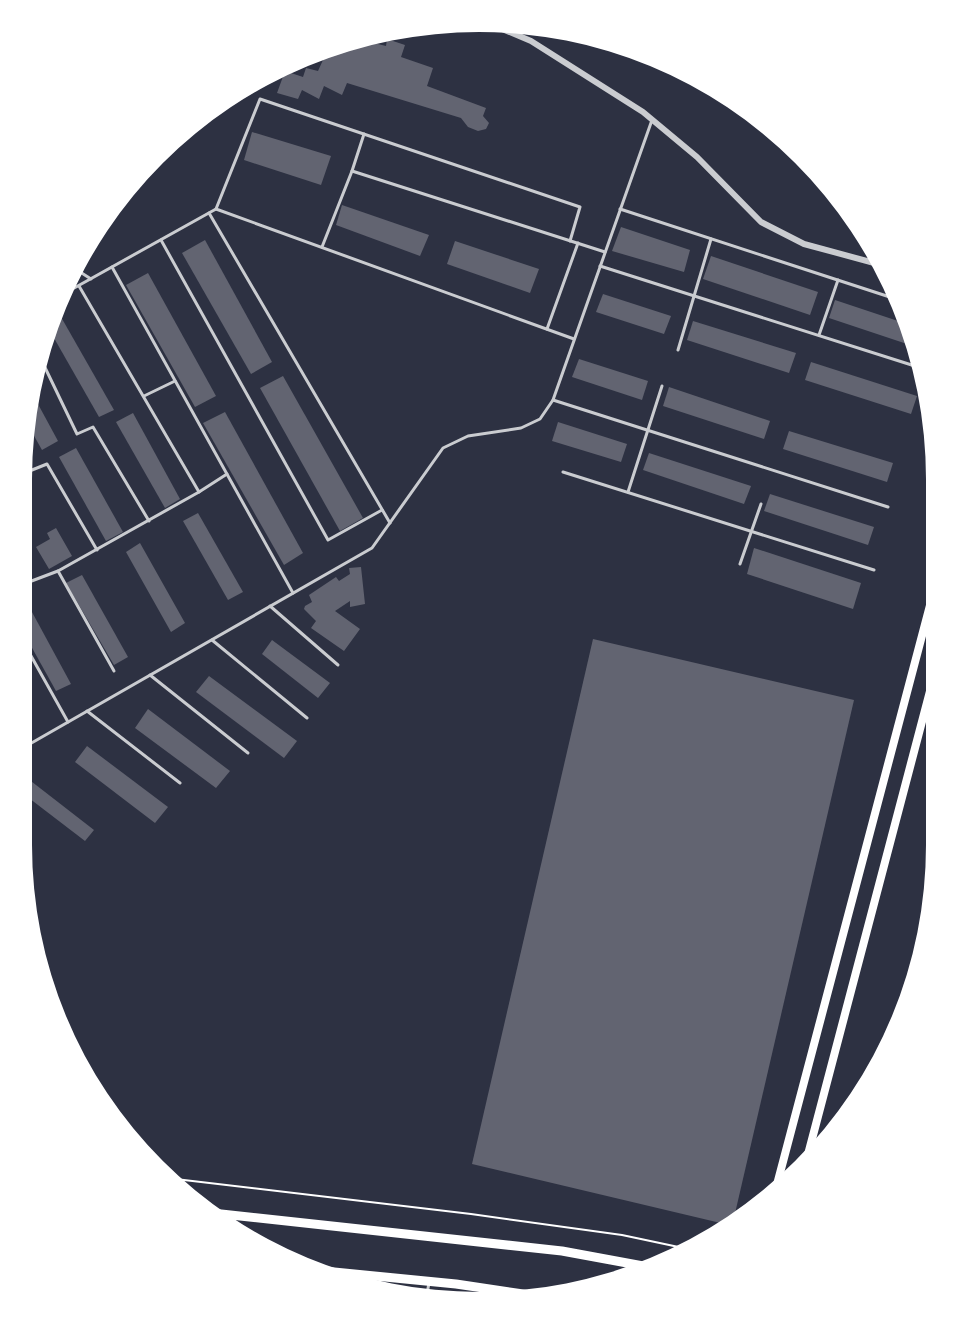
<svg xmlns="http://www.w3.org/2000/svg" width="957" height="1324" font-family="'Sofia Sans Condensed',sans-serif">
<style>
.building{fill:#626471}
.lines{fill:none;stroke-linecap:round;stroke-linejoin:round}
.path{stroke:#fff;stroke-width:2}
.service{stroke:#caccd0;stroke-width:3}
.minor{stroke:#caccd0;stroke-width:6}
.secondary{stroke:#fff;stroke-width:8}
.trunk{stroke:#fff;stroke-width:9}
</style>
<rect width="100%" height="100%" fill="#2d3142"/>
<!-- building -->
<g class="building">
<polygon points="354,39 357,41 366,41 386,46 387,39 405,45 401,57 433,68 427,86 486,108 483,116 489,123 486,129 478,131 468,127 461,118 347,83 342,95 324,86 319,99 302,90 298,99 277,93 285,71 303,77 306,68 318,71 323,60 322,51"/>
<polygon points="252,132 331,156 321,185 244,160"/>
<polygon points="342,205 429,235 420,256 336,225"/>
<polygon points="621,227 690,250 684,272 612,251"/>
<polygon points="205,240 272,362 251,374 182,253"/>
<polygon points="455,241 539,269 530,293 447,264"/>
<polygon points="711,256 818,292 810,315 703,279"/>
<polygon points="148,273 216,396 195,407 126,285"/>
<polygon points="603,294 671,316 664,334 596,312"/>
<polygon points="835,300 907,324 913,346 829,318"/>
<polygon points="61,317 114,410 99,417 50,331 55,320"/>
<polygon points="693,321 796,353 789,373 687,340"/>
<polygon points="579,359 648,381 642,400 572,377"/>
<polygon points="811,362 917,396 911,414 805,380"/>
<polygon points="283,376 363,518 340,531 260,388"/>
<polygon points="669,387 770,421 764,439 663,406"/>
<polygon points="32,393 58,441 42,450 28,425"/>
<polygon points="225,412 303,553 284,565 203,423"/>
<polygon points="133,413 180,499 165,508 116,422"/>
<polygon points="558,422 627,444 621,462 552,441"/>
<polygon points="789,431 893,463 887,482 783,449"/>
<polygon points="76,448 123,532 106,541 59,457"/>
<polygon points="649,453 751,486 744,504 643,470"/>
<polygon points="770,494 874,527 868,545 764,511"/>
<polygon points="21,499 31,517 21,523"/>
<polygon points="198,513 243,592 228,600 183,521"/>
<polygon points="56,528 72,556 49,569 36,547 50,539 47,533"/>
<polygon points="140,543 185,623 171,632 126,552"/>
<polygon points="754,548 861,583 853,609 747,574"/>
<polygon points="361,567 365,604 350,607 350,601 335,611 360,629 344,651 311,628 316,621 304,609 305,606 312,602 309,595 336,577 339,581 350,574 349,568"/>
<polygon points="82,575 128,657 114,665 66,583"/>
<polygon points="26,601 71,684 56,691 21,628 21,603"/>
<polygon points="593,639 854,700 733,1222 729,1225 472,1164"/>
<polygon points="272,640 330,683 318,698 262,654"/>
<polygon points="209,676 297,741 284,758 196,692"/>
<polygon points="148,709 230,771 216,788 135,728"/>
<polygon points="87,746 168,807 155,823 75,762"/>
<polygon points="27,778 94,830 85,841 21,792 21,785"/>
<polygon points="924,934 925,934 920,964 912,984"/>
</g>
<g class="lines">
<!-- path -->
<polyline class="path" points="167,1178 471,1214 622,1235 688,1249"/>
<!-- service -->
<g class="service">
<polyline points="364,134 352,171 605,252"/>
<polyline points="620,209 899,300"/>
<polyline points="209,213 390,523"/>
<polyline points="161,240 328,540 382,510"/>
<polyline points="570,241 580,207 260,99 216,209 574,339"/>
<polyline points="322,247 352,171"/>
<polyline points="600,266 918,367"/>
<polyline points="112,267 293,593"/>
<polyline points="77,270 91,279"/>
<polyline points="79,286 199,492 227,474"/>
<polyline points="67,292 216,209"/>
<polyline points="547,329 578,243"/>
<polyline points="819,335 838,280"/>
<polyline points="678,350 711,239"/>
<polyline points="39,355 77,434 93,427 149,521"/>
<polyline points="144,396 175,381"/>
<polyline points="553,400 888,507"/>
<polyline points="23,464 27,472 47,464 97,550"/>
<polyline points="563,472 874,570"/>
<polyline points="628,492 662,386"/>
<polyline points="740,564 761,504"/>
<polyline points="58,571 199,492"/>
<polyline points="21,585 58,571 114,671"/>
<polyline points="270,606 338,665"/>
<polyline points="21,638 68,722"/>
<polyline points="212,640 307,718"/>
<polyline points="150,675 248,753"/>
<polyline points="87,711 180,783"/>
<polyline points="21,749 372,548 443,448 468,436 521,428 540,419 553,400 652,120"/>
<polyline points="426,1299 429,1283"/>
</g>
<!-- minor -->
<polyline class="minor" points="488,23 531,41 643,112 697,157 761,222 804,244 878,264"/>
<!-- secondary -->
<g class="secondary">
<polyline points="806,1162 934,676"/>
<polyline points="775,1192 933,594"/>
</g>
<!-- trunk -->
<g class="trunk">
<polyline points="212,1213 562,1251 654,1268"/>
<polyline points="324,1271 456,1284 544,1297"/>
</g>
</g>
<!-- crop -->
<path d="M0 0H957V1324H0ZM479 32H479A447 447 0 0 1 926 479V845A447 447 0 0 1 479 1292H479A447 447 0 0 1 32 845V479A447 447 0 0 1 479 32Z" fill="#fff" fill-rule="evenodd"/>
</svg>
